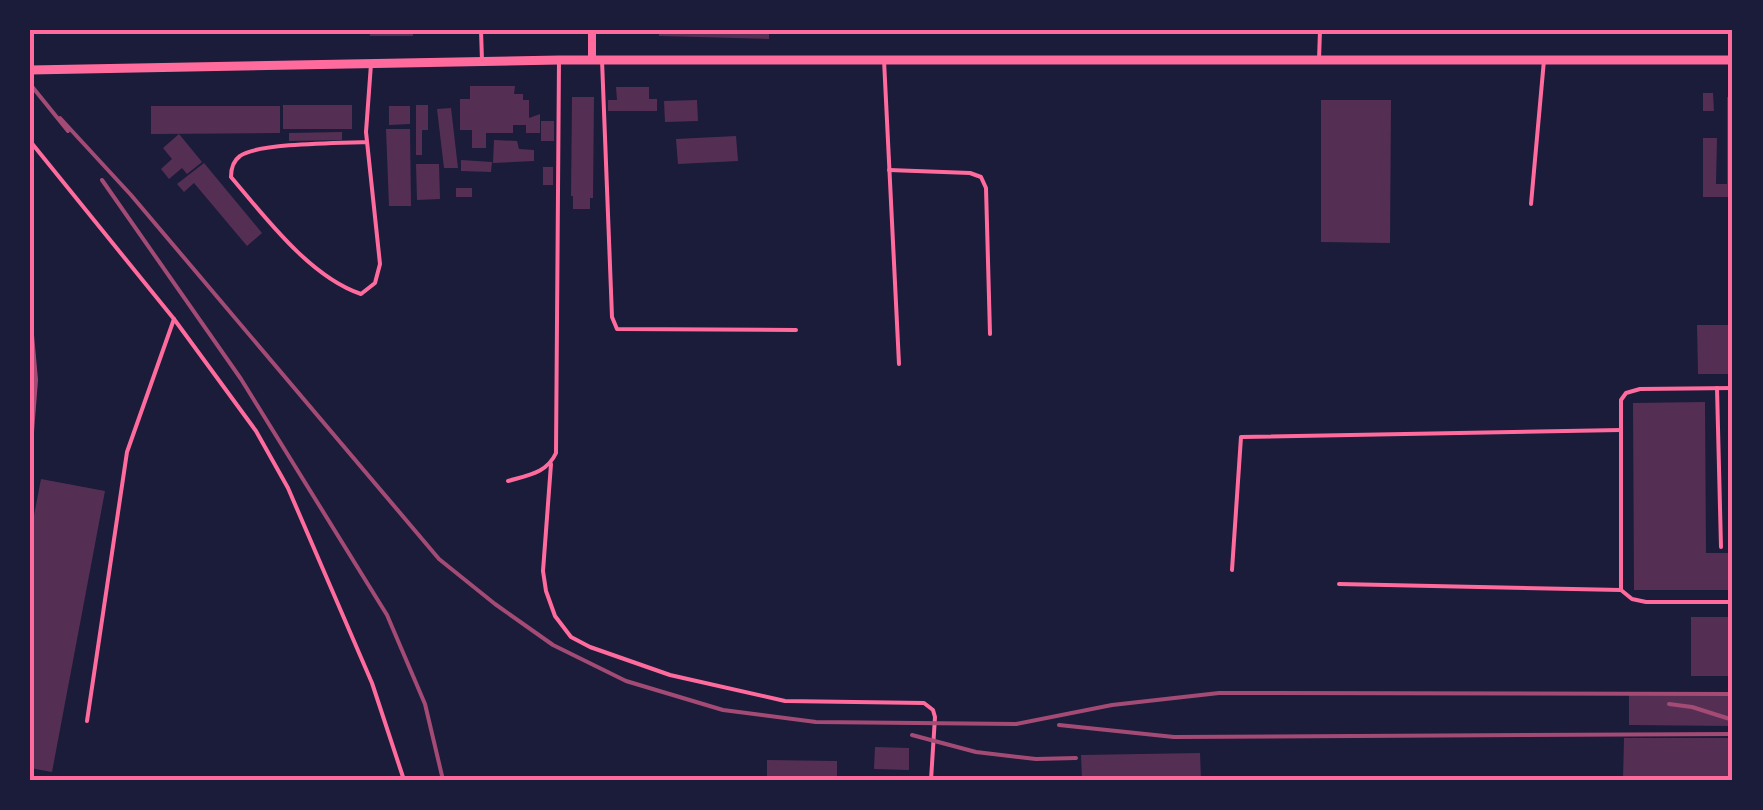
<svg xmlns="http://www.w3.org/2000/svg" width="1763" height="810" font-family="'Roboto Condensed',sans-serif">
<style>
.building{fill:#542f53}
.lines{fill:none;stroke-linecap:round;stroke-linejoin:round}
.service{stroke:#ff6b9d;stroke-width:4}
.minor{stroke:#ff6b9d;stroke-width:8}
.tertiary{stroke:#ff6b9d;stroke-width:9}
.rail{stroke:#a44b75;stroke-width:4}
.neatline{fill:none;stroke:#ff6b9d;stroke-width:4}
</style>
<rect width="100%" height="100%" fill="#1b1b3a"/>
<!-- building -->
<g class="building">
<rect x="370" y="30" width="43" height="6"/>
<polygon points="659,30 769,30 769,39 659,36"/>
<polygon points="470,86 515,86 514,94 523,94 523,100 529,100 529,118 540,114 540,133 526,133 526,125 513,125 513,133 486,133 486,148 472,148 472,130 460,130 460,99 470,99"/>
<polygon points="616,87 649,87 649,99 657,99 657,111 608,111 608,100 617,100"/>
<polygon points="1703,93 1713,93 1714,111 1703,111"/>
<polygon points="572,97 594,97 593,198 590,198 590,209 573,209 573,196 571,196"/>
<polygon points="1727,97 1733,97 1733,197 1703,197 1703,138 1717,138 1716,184 1727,184"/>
<polygon points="697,100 698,121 665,122 664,101"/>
<polygon points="1321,100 1391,100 1390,243 1321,242"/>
<rect x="283" y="105" width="69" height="24"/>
<polygon points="416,105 428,105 428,130 422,130 422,155 416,155"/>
<polygon points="151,106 280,106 280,133 151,134"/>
<polygon points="389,106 410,106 410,124 389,125"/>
<polygon points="451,108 458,168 444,168 437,109"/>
<rect x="541" y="121" width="13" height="20"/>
<polygon points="386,129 410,129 411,206 389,206"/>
<polygon points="342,132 342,140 289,141 289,133"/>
<polygon points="179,134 202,162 187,174 182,168 169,179 161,169 172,159 163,148"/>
<polygon points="736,136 738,161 678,164 676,139"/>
<polygon points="494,140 517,141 519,149 534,150 534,161 493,163"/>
<polygon points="461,160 492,162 491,172 461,171"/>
<polygon points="204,163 262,233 247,246 194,183 184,192 177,184"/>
<polygon points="416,164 439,164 440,199 417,200"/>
<rect x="543" y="167" width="10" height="18"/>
<rect x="456" y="188" width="16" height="9"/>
<polygon points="1697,325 1733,325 1733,374 1698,374"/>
<polygon points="1705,402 1706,553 1733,553 1733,590 1634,590 1633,403"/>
<polygon points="41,479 105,491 52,772 30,768 30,536"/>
<rect x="1691" y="617" width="42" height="59"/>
<polygon points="1629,692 1733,692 1733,726 1629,725"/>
<polygon points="1624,738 1733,738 1733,780 1623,780"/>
<polygon points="875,747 909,748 909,770 874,769"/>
<polygon points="1200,753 1201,780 1082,780 1081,755"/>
<polygon points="767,760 837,761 837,780 767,780"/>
</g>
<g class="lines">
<!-- service -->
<g class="service">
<polyline points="481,30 482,61"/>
<polyline points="602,60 612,317 617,329 796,330"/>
<polyline points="884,60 899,364"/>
<polyline points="1319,60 1320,30"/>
<polyline points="30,141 174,319 256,431 288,488 372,683 404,780"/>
<path d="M367,142C341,143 257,143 240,156C233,161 231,169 231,177C265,217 310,277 361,294L375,283L380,264L366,132L371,64"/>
<polyline points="889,170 970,173 981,177 986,188 990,334"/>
<polyline points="1531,204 1544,60"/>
<polyline points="1717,388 1721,547"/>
<polyline points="551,464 543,571 546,591 555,616 571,637 590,647 670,675 785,701 924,703 933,710 935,717 931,780"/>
<path d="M508,481C528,475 547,473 556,453L559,60"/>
<polyline points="1232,570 1241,437 1621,430"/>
<polyline points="1339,584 1621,590 1621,400 1626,393 1640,389 1733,388"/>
<polyline points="1621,590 1632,599 1646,602 1733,602"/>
<polyline points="87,721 127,452 174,319"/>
</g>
<!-- minor -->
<polyline class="minor" points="592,30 592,60"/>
<!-- tertiary -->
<polyline class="tertiary" points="30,70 559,60 1733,60"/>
<!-- rail -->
<g class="rail">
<polyline points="30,84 68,131"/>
<polyline points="60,118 131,195 439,559 495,604 553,645 626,681 723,710 816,722 1016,724 1112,705 1219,693 1733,694"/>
<polyline points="102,180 241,379 387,615 425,704 443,780"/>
<polyline points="30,312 36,380 30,458"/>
<polyline points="1669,704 1692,707 1733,720"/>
<polyline points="1059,725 1174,737 1733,734"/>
<polyline points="912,735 976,752 1036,759 1076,758"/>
</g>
</g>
<!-- border -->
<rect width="1763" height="810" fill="none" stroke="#1b1b3a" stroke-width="65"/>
<rect x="32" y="32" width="1698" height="746" class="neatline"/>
</svg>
